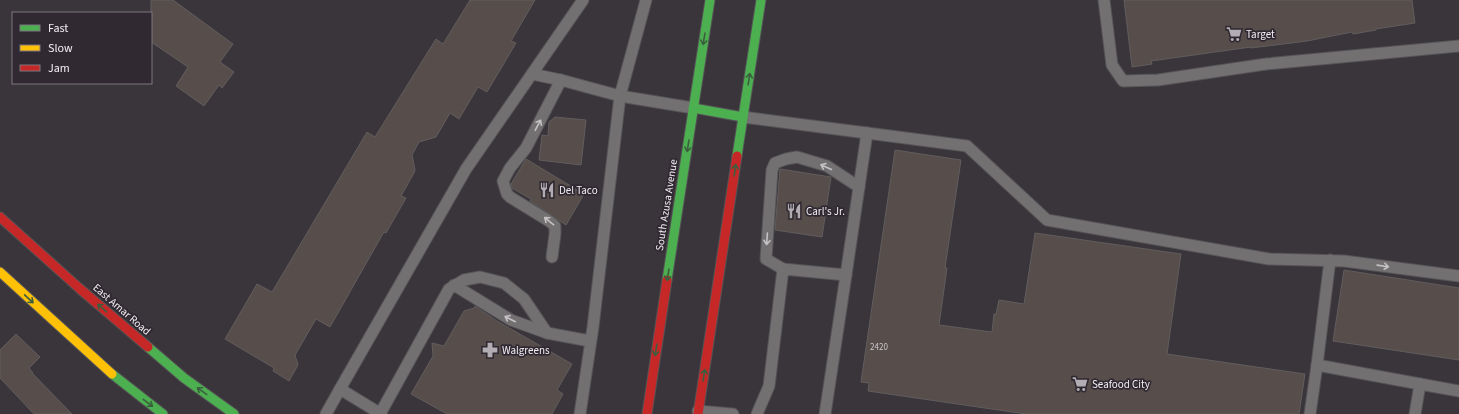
<svg xmlns="http://www.w3.org/2000/svg" width="1459" height="414" font-family="'Source Sans 3',sans-serif">
<style>
.building{fill:#574e4b;stroke:#615d5e}
.lines{fill:none;stroke-linecap:round;stroke-linejoin:round}
.lane-casing{stroke:#565357;stroke-width:13}
.fast-casing{stroke:#565357;stroke-width:11}
.slow-casing{stroke:#565357;stroke-width:11}
.jam-casing{stroke:#565357;stroke-width:11}
.lane{stroke:#727070;stroke-width:11}
.fast{stroke:#4caf50;stroke-width:9}
.slow{stroke:#ffc107;stroke-width:9}
.jam{stroke:#c62828;stroke-width:9}
.oneway{stroke:#3b5f3e}
.oneway2{stroke:#c5c1c5}
.labels{text-anchor:middle;stroke-width:3.5;stroke-linejoin:round;paint-order:stroke}
.number-label{font-size:9px;fill:#cbc5c9}
.poi-label{font-size:11px;fill:#f2edf3;stroke:#302932;text-anchor:start}
.street-label{font-size:11px;fill:#f2edf3;stroke:#302932}
</style>
<rect width="100%" height="100%" fill="#39353a"/>
<!-- building -->
<g class="building">
<polygon points="151,0 173,0 233,44 220,62 234,72 222,88 219,85 204,106 176,86 188,67 151,42"/>
<polygon points="470,0 535,0 511,41 516,43 487,92 478,87 459,119 450,113 436,137 419,142 412,155 415,170 414,173 401,196 406,198 386,233 384,232 368,260 330,327 316,319 295,355 298,365 289,381 273,371 274,368 225,339 257,284 272,292 367,132 375,137 436,39 443,44"/>
<polygon points="1124,0 1412,0 1415,23 1376,29 1376,30 1353,34 1352,32 1307,41 1251,48 1251,47 1151,61 1152,64 1132,67"/>
<polygon points="555,117 586,120 581,165 539,160 542,135 548,136 549,122"/>
<polygon points="895,150 961,160 945,268 947,268 939,325 992,332 994,314 996,314 999,300 1024,304 1035,233 1181,254 1167,354 1305,374 1299,414 1026,414 868,391 869,383 861,382"/>
<polygon points="526,159 584,194 566,225 530,201 531,199 512,188 511,184"/>
<polygon points="780,169 831,177 822,237 775,230"/>
<polygon points="1344,270 1459,288 1459,360 1333,341"/>
<polygon points="475,306 497,321 572,364 557,390 563,394 552,414 447,414 411,394 433,356 432,343 444,346 464,311 474,308"/>
<polygon points="16,334 40,357 29,368 33,373 32,373 72,414 34,414 0,378 0,350"/>
</g>
<g class="lines">
<defs>
<g id="lane">
<polyline points="646,0 620,96 693,108"/>
<polyline points="1104,0 1112,65 1123,81 1158,80 1266,64 1459,46"/>
<polyline points="532,74 561,80 620,96 593,327 580,414"/>
<polyline points="743,117 867,133 846,275 783,269 769,386 757,414"/>
<polyline points="867,133 967,146 1047,220 1269,259 1344,261 1459,276"/>
<polyline points="552,257 555,234 555,226 549,221 510,197 507,194 503,181 510,168 526,148 561,80"/>
<polyline points="783,269 766,259 772,170 775,163 786,159 797,157 827,166 859,187"/>
<polyline points="454,285 511,320 547,333"/>
<polyline points="1317,365 1330,260"/>
<polyline points="1420,384 1459,391"/>
<polyline points="340,389 466,169 583,0"/>
<polyline points="698,411 733,414"/>
<polyline points="326,414 340,389 381,414"/>
<polyline points="380,414 449,289 464,280 480,277 504,283 524,299 547,333 590,341"/>
<polyline points="825,414 846,275"/>
<polyline points="1310,414 1317,365 1420,384 1415,414"/>
</g>
<g id="fast">
<polyline points="693,108 743,117"/>
<polyline points="737,156 761,0"/>
<polyline points="667,280 710,0"/>
<polyline points="148,347 184,378 234,414"/>
<polyline points="112,374 163,414"/>
</g>
<polyline id="slow" points="0,272 112,374"/>
<g id="jam">
<polyline points="0,217 79,288 148,347"/>
<polyline points="647,414 667,280"/>
<polyline points="698,414 737,156"/>
</g>
</defs>
<!-- lane casing -->
<use href="#lane" class="lane-casing"/>
<!-- fast casing -->
<use href="#fast" class="fast-casing"/>
<!-- slow casing -->
<use href="#slow" class="slow-casing"/>
<!-- jam casing -->
<use href="#jam" class="jam-casing"/>
<!-- lane -->
<use href="#lane" class="lane"/>
<!-- fast -->
<use href="#fast" class="fast"/>
<!-- slow -->
<use href="#slow" class="slow"/>
<!-- jam -->
<use href="#jam" class="jam"/>
</g>
<!-- one-way arrows -->
<defs><path id="oneway-shaft" d="M-6 0H5M1.5-3L5.5 0L1.5 3" fill="none" stroke-width="1.6" stroke-linecap="round" stroke-linejoin="round"/></defs>
<g class="oneway">
<use href="#oneway-shaft" transform="translate(704 39) rotate(99)"/>
<use href="#oneway-shaft" transform="translate(749 79) rotate(-81)"/>
<use href="#oneway-shaft" transform="translate(688 146) rotate(99)"/>
<use href="#oneway-shaft" transform="translate(735 170) rotate(-82)"/>
<use href="#oneway-shaft" transform="translate(668 275) rotate(99)"/>
<use href="#oneway-shaft" transform="translate(29 299) rotate(43)"/>
<use href="#oneway-shaft" transform="translate(102 308) rotate(-139)"/>
<use href="#oneway-shaft" transform="translate(656 350) rotate(99)"/>
<use href="#oneway-shaft" transform="translate(704 375) rotate(-81)"/>
<use href="#oneway-shaft" transform="translate(202 391) rotate(-144)"/>
<use href="#oneway-shaft" transform="translate(148 403) rotate(37)"/>
</g>
<g class="oneway2">
<use href="#oneway-shaft" transform="translate(538 125) rotate(-62)"/>
<use href="#oneway-shaft" transform="translate(826 167) rotate(-156)"/>
<use href="#oneway-shaft" transform="translate(549 221) rotate(-141)"/>
<use href="#oneway-shaft" transform="translate(767 239) rotate(94)"/>
<use href="#oneway-shaft" transform="translate(1383 266) rotate(8)"/>
<use href="#oneway-shaft" transform="translate(510 319) rotate(-153)"/>
</g>
<!-- icons -->
<defs>
<symbol id="supermarket-bare" viewBox="-9 -9 18 18"><path d="M-6-5.5h2.5l.6 2H6L4.5 2H-2.5L-4.4-4H-6ZM-1.5 3.2a1.3 1.3 0 1 0 .1 0ZM3 3.2a1.3 1.3 0 1 0 .1 0Z" fill="#b1adb2" stroke="#302932" stroke-width="2.5" paint-order="stroke"/></symbol>
<symbol id="restaurant-bare" viewBox="-9 -9 18 18"><path d="M-5-6h1v4h1v-4h1v4h1v-4h1v5L-1.5 .5V6h-2V.5L-5-1ZM5-6V6H3V1.5H1.5Q1.5-4 5-6Z" fill="#b1adb2" stroke="#302932" stroke-width="2.5" paint-order="stroke"/></symbol>
<symbol id="pharmacy-bare" viewBox="-9 -9 18 18"><path d="M-2-6h4v4h4v4h-4v4h-4v-4h-4v-4h4Z" fill="#b1adb2" stroke="#302932" stroke-width="2.5" paint-order="stroke"/></symbol>
</defs>
<g fill-rule="evenodd">
<use href="#supermarket-bare" x="1223" y="23" width="22" height="22"/>
<use href="#restaurant-bare" x="536" y="179" width="22" height="22"/>
<use href="#restaurant-bare" x="783" y="200" width="22" height="22"/>
<use href="#pharmacy-bare" x="479" y="339" width="22" height="22"/>
<use href="#supermarket-bare" x="1069" y="373" width="22" height="22"/>
</g>
<g class="labels">
<!-- number labels -->
<g class="number-label">
<text x="879" y="350">2420</text>
</g>
<!-- poi labels -->
<g class="poi-label">
<text x="1246" y="38">Target</text>
<text x="559" y="194">Del Taco</text>
<text x="806" y="215">Carl's Jr.</text>
<text x="502" y="354">Walgreens</text>
<text x="1092" y="388">Seafood City</text>
</g>
<!-- street labels -->
<g class="street-label">
<text transform="translate(666 205) rotate(-81)" y="4">South Azusa Avenue</text>
<text transform="translate(122 309) rotate(41)" y="4">East Amar Road</text>
</g>
</g>
<!-- legend -->
<rect x="12" y="12" width="140" height="72" fill="#302932" stroke="#7e777f"/>
<rect x="20" y="25" width="20" height="6" fill="#4caf50" stroke="#7e777f"/>
<text x="48" y="32" font-size="12" fill="#f2edf3">Fast</text>
<rect x="20" y="45" width="20" height="6" fill="#ffc107" stroke="#7e777f"/>
<text x="48" y="52" font-size="12" fill="#f2edf3">Slow</text>
<rect x="20" y="65" width="20" height="6" fill="#c62828" stroke="#7e777f"/>
<text x="48" y="72" font-size="12" fill="#f2edf3">Jam</text>
</svg>
